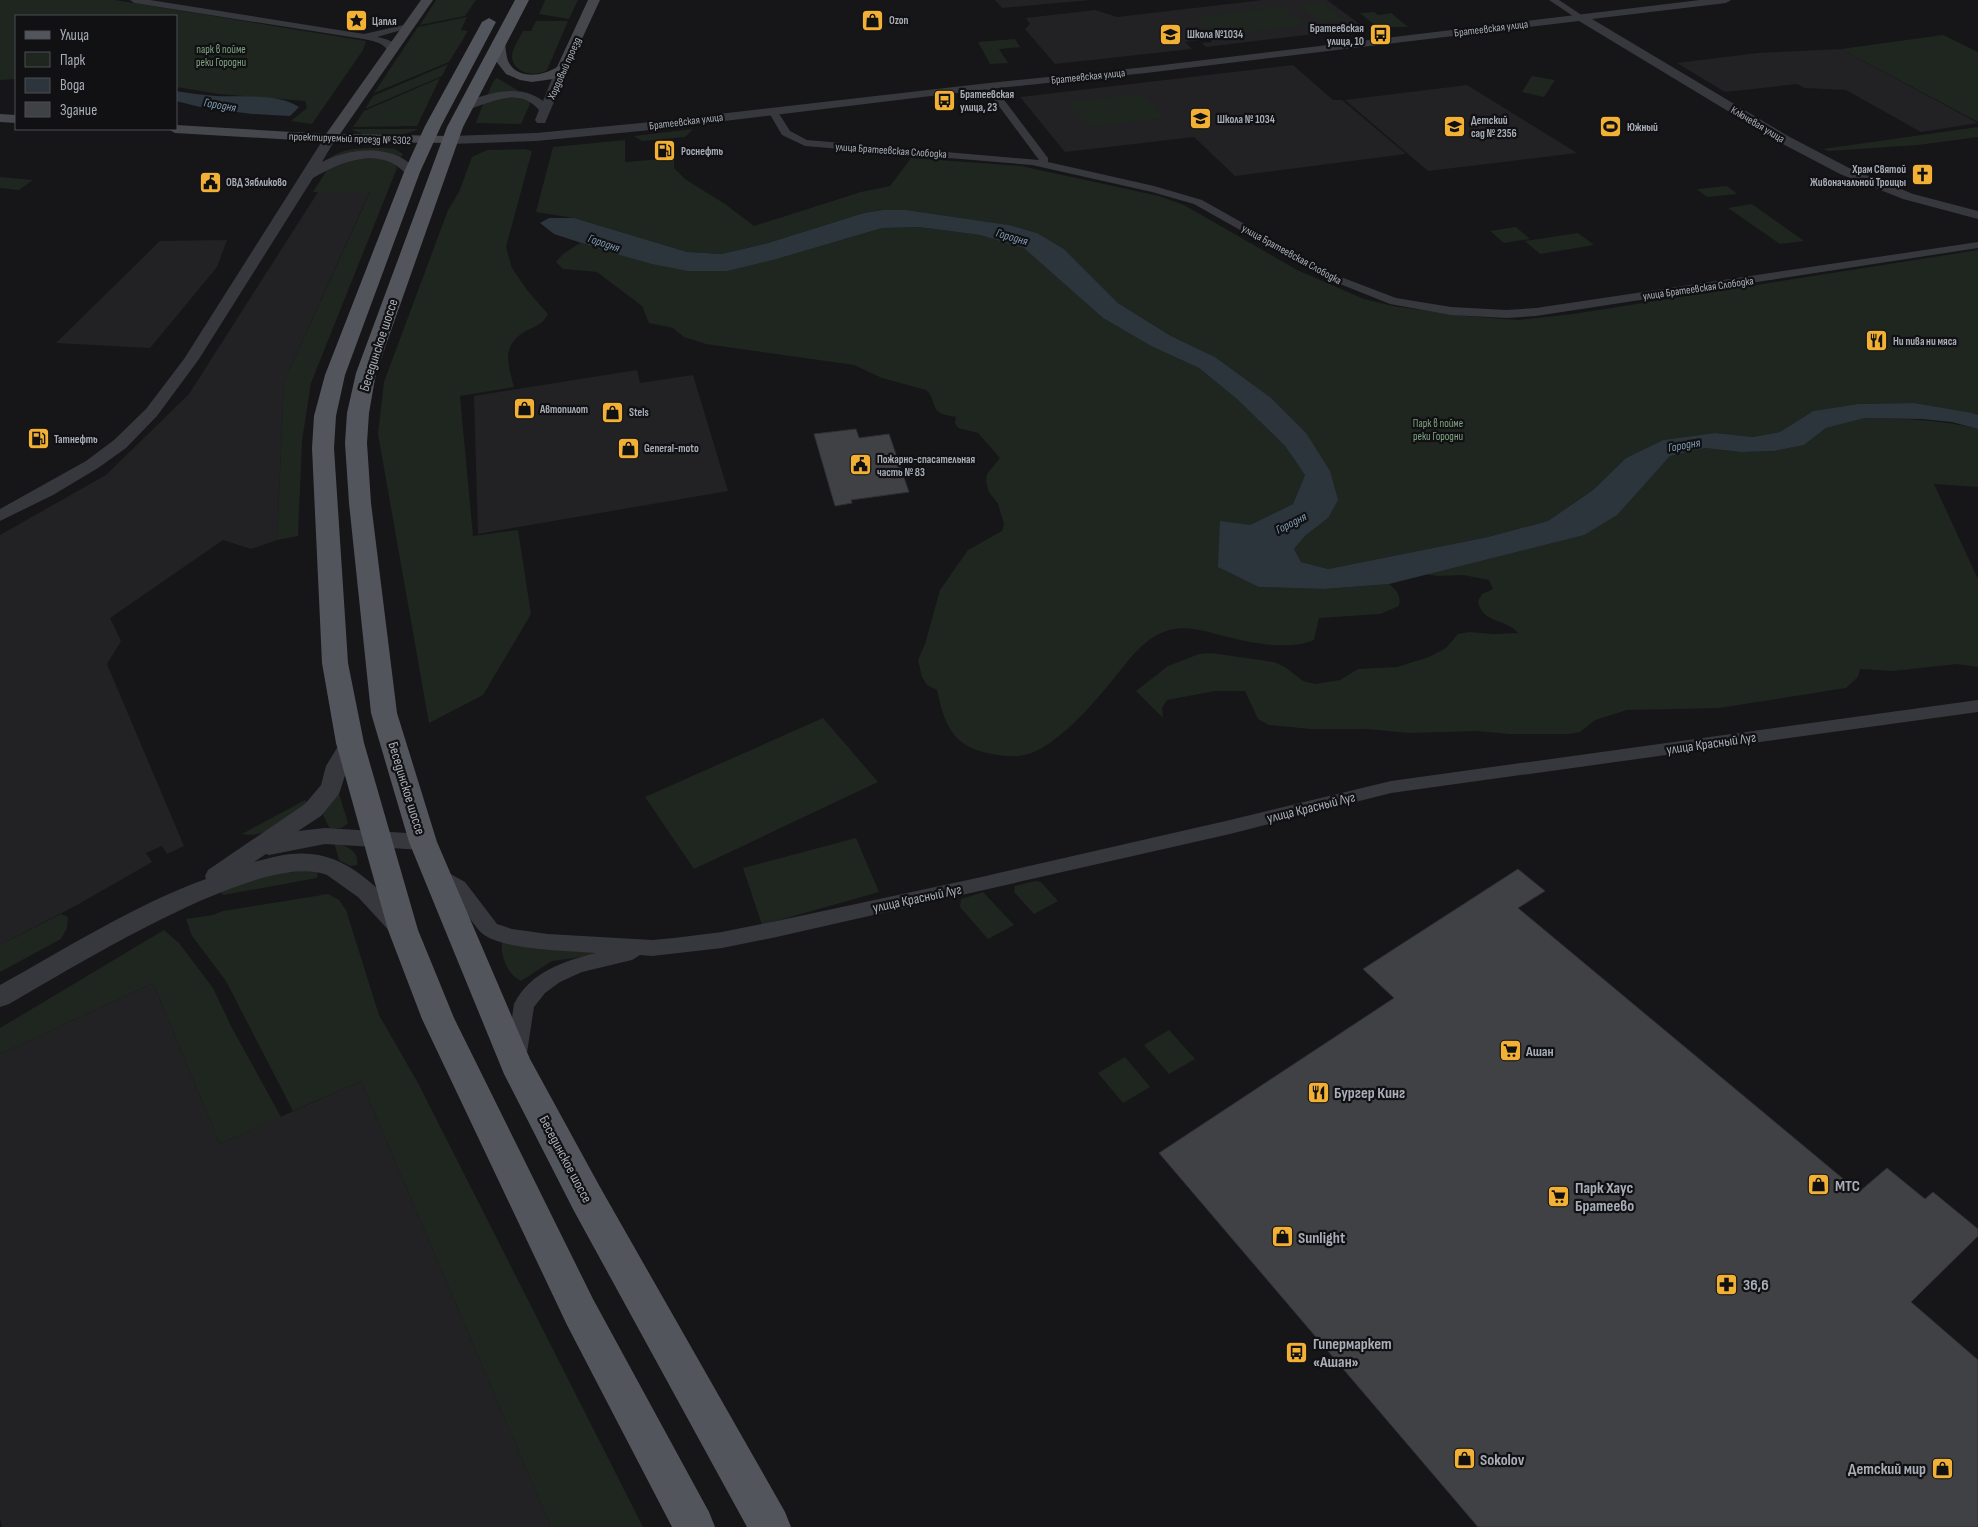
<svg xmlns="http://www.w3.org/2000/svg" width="1978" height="1527" font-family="'Sofia Sans Condensed',sans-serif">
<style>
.built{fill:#222225}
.green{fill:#1e261f}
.water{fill:#2c353c}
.building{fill:#404145;stroke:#303034}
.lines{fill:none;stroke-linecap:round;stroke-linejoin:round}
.minor{fill:#37383d;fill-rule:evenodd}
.tertiary{fill:#37383d;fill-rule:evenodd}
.secondary{fill:#45474d;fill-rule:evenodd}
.primary{fill:#53555c;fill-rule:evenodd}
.labels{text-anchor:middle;stroke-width:4.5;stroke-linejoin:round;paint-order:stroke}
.far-poi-label{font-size:11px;font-weight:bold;fill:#a8adb8;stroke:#111113;text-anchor:start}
.far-street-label{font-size:11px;fill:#a8adb8;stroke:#111113}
.far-park-label{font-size:11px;fill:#7fa381;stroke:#111113}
.far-water-label{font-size:12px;font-style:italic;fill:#7f9bb3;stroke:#111113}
.street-label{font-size:14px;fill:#a8adb8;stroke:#111113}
.poi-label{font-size:14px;font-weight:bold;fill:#a8adb8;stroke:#111113;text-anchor:start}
.near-poi-label{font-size:16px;font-weight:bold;fill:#a8adb8;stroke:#111113;text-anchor:start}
</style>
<rect width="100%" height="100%" fill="#161618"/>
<!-- built -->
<g class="built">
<polygon points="995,0 1091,0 1002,8"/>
<polygon points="1263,0 1327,0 1365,28 1206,47 1202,43 1212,42 1210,39 1185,42 1192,49 1055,64 1025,29 1030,24 1026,18 1095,10 1117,17"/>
<polygon points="1841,49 1978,123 1921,132 1846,90 1805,88 1797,84 1725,92 1677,63 1757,53"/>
<polygon points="1293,65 1333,100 1342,100 1406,154 1235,176 1194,137 1065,152 1020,97"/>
<polygon points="1467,85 1577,153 1428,171 1345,100"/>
<polygon points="370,191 284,382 277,540 251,549 223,540 110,618 121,641 107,664 184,846 167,854 162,846 146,853 152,862 77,905 0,945 0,535 106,475 189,394 318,192"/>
<polygon points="227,240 217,267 150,348 56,343 160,241"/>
<polygon points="637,370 640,383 693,375 728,491 478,534 474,396"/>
<polygon points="153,983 220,1144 361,1081 551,1527 2,1527 0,1519 0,1054"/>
</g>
<!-- green -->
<g class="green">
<polygon points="0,0 115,0 366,41 363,50 312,124 291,121 307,108 305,101 219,94 176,87 176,16 16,16 16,79 0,80"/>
<polygon points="436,0 476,0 465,16 420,25"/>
<polygon points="545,0 578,0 569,19 539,14"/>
<polygon points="1323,3 1345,21 1322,23 1300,5"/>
<polygon points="1284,7 1306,25 1216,36 1195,17"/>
<polygon points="1374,12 1378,15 1391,13 1408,27 1377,27 1360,13"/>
<polygon points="467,17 461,30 468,31 449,62 374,93 418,27"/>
<path d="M536,21H568L547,70C535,78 513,73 512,57C512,48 520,38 523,31H531Z"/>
<polygon points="1943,35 1978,52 1978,122 1841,49"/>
<polygon points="1015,39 1020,47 999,49 1008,63 990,64 978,42"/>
<polygon points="448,64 442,76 365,109 373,96"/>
<polygon points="1532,76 1555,80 1544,97 1522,92"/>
<polygon points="440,78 417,126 353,127 364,111"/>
<polygon points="497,78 519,91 487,96 493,82"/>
<polygon points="1142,93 1164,118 1088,127 1068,102"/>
<polygon points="517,97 529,101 530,104 521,124 476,123 484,101 491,99"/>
<polygon points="1978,127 1978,137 1918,145 1829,151 1823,149"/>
<path d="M352,129H418C405,137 364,139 352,129Z"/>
<polygon points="693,129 685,137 642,141 634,136"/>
<polygon points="625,140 625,162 674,158 674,168 685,179 725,204 754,226 861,192 890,186 911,158 1021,166 1159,196 1184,205 1297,270 1364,299 1393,306 1466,316 1518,320 1573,314 1978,250 1978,415 1914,403 1858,404 1813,411 1780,432 1753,437 1715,433 1663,440 1626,458 1593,490 1548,521 1488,537 1328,569 1301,562 1294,549 1305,536 1328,518 1270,397 1215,357 1171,336 1118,303 1064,249 1037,233 1009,225 906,210 883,210 864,213 768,243 722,254 687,252 574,218 536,212 553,147"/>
<path d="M387,148L395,149L403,154L401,157L393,155L326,161C341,146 368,148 387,148Z"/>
<path d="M525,149L532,151L506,247L512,268L527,290L548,314C544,322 539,325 530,329C501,343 507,361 514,387L460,396L473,536L518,530L531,614L483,695L429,723L378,434L384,382L448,210L459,192L472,157L487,150Z"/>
<polygon points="379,158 394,162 397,168 311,383 302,441 298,536 277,540 284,382 370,192 313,192 329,167 355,159"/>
<polygon points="0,177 33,180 19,190 0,188"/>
<polygon points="1727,186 1737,194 1707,197 1697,189"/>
<polygon points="1752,204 1804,241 1780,244 1728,208"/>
<path d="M919,227L980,235L1025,248L1103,318L1151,346L1199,368L1237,399L1285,446L1305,475L1293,504L1250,525L1259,587L1324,589L1389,584C1397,591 1401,595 1399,606L1380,614L1319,618L1314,640C1290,650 1257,644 1232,638C1209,633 1185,622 1161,633C1141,642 1128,661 1115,677C1096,701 1055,749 1024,755C1012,758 998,755 987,753C951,745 944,722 937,690L927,685L922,677L918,660L925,644L940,590L968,550L1002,531L1004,524L998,504L989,492L986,481L987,474L1000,458L978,433L958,428L955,423L956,417C951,416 943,415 939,412C932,408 934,396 926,390L882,378L854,365L706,344L684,337L673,328L649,323L642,306L597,272L563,269L556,262L563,254L580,243L606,251L780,258L882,228Z"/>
<polygon points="1516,227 1530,239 1504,243 1490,231"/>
<polygon points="1578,233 1594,245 1540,254 1525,241"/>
<path d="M1865,418C1904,419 1940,419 1978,429V487L1934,484L1978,579V667L1957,664L1893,671L1860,669L1858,677L1846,688L1719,708L1627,710L1595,720L1580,732L1568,734H1509L1477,731L1409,733L1367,729H1310L1269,725L1258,719L1245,691H1215L1167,700L1162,708L1163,718L1136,691L1168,666L1199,654L1211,653L1274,662L1285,667L1303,681L1316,684L1340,680L1358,669L1397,667L1429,657L1446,648L1458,634L1469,632L1494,634L1518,633C1506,618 1482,624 1478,601L1482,594L1493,589L1489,580L1463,575L1438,576L1424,574L1501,555L1646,482L1670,456L1705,448L1741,452L1774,451L1804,445L1826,428Z"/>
<polygon points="823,718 878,782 694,869 645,797"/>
<polygon points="339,794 348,823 342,828 330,829 320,809"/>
<path d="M305,800L309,805C289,818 266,839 242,834Z"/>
<polygon points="856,838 879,892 762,925 743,868"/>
<path d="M334,842C345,846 360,850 357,865L350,866L339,860Z"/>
<polygon points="319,869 317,878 223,895 218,888 241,878"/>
<polygon points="1035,881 1041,882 1058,901 1034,914 1014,892 1015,886"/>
<polygon points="983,892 1014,925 988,939 960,907 961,899"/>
<polygon points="328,894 339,900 346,910 379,1015 418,1083 643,1527 551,1527 361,1081 293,1111 226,981 192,936 186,919 213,915 223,911"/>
<polygon points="61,914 68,917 67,928 61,939 0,972 0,945"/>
<polygon points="164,930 179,943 213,988 232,1028 281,1117 220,1144 153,983 0,1054 0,1028"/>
<path d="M502,942L627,951L552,961L521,981C508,975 500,956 502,942Z"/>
<polygon points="1169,1030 1195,1059 1169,1074 1144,1045"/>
<polygon points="1125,1057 1150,1087 1123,1103 1098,1073"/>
</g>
<!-- water -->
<g class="water">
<path d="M176,91C189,93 202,95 215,96C239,97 279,93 299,107L290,116L252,114L200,107L176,101Z"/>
<polygon points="883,210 906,210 1009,225 1037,233 1064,249 1118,303 1171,336 1215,357 1270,397 1306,433 1330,471 1338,500 1328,518 1305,536 1294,549 1301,562 1328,569 1488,537 1548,521 1593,490 1626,458 1663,440 1715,433 1753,437 1780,432 1813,411 1858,404 1914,403 1972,413 1978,415 1978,429 1952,422 1922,419 1865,418 1826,428 1804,445 1774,451 1741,452 1705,448 1670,456 1617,515 1584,535 1389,584 1324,589 1259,587 1218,567 1220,521 1250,525 1293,504 1305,475 1285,446 1237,399 1199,368 1151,346 1103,318 1024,248 980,235 919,227 882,228 780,258 727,271 688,271 652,264 606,251 554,234 540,223 549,218 574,218 687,252 722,254 768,243 864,213"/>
</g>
<!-- building -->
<g class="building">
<polygon points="856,429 859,438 889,434 909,492 851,500 852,503 835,506 814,434"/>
<polygon points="1518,869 1545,891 1518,908 1859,1192 1887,1168 1925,1199 1933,1192 1978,1229 1978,1236 1911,1302 1978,1360 1978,1527 1478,1527 1159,1153 1394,998 1363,969"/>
</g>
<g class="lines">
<!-- minor -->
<g class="minor">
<path d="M130,0H150L364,34L408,24L412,27L377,37C385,39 396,40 396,50L391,53L388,52C384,41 368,40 357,38L134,3Z"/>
<polygon points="1549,0 1559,0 1586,18 1579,20"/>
<polygon points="989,83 992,84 1048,158 1048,162 1154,186 1202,200 1333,274 1396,298 1451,307 1507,310 1536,308 1978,242 1978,248 1536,316 1507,318 1451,315 1390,304 1325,278 1194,204 1152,192 1032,165 805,146 782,135 768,111 770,109 776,109 790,131 807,140 1039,160 984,86"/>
<path d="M1978,700V712L1391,793L1230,834L772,938L722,948L652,956L640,955L632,960L582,972L560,982L545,993L534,1007L526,1059L523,1065L516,1068L509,1065L506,1059L514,1004C530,972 564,961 596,953C570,951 503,950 483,934C474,927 462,905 453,894C446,886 432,884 427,873L429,868L436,866L465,882L497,924L512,929L548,934L652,940L674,938L722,932L772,922L977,878L1230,820L1391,781Z"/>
</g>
<!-- tertiary -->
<g class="tertiary">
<polygon points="1700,0 1731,0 1726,3 1592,19 1788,136 1849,168 1913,194 1978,211 1978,219 1903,199 1840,174 1779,142 1579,21 1146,73 989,89 641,131 536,141 450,144 444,140 450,136 536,133 641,123 989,83 1146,67"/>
<path d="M562,66L568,69L545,123H537L535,120L539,110C518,86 491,103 466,110L460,106L462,103C487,94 519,82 543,101L556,69Z"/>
<path d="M330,134L336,138L322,162C351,147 397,143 418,172L417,175H407C381,145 342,161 313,178L199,359L157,416L126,448L98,468L53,495L0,521V509L86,461L114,440L146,409L184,359L324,138Z"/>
<path d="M350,736L357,738L360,743L348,766L339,794L321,816L298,831L325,828L423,834L431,836L434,842L431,848L423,850L325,844L269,855L266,854L254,862C266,859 279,855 291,854C344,848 377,887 409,921L413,928L409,935L401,937L393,935L358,897L327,875C261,849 71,969 9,1004L0,1007V985C67,948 134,905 206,879L205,876L208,870L305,804L321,785L326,766L343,738Z"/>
</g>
<!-- secondary -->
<g class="secondary">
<polygon points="421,0 433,0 340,134 450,136 457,140 455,143 330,142 175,133 168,129 176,129 176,125 326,134"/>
<path d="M588,0H600L568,69L553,79L532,82L520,80L506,74L496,61L493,43L499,39L505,43C506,49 506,57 509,63C519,80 543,76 557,67Z"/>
<polygon points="0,114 16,115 16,123 0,122"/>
</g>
<!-- primary -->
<g class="primary">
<polygon points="515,0 529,0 463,127 376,373 369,413 367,443 371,503 397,713 437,842 530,1059 600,1187 785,1512 791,1527 747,1527 574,1211 504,1074 409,842 371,713 349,503 345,443 347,413 356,373 447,127"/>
<polygon points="489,18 496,22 441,126 420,172 345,375 336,416 334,448 348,663 364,743 418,930 454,1018 593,1299 709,1512 715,1527 672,1527 567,1325 422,1019 388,930 336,743 322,663 312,448 314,416 325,375 404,172 425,126 482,22"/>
</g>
</g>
<!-- icons -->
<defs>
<symbol id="shop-square" viewBox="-11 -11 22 22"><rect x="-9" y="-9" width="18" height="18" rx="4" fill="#f2b134" stroke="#111113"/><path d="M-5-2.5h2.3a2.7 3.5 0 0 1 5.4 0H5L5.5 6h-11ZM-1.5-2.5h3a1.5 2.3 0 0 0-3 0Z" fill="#111"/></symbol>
<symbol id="sight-square" viewBox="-11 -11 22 22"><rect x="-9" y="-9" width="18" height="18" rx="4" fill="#f2b134" stroke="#111113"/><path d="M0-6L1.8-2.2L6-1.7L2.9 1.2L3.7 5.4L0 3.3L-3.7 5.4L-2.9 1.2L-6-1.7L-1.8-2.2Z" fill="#111"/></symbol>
<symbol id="school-square" viewBox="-11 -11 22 22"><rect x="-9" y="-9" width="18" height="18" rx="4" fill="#f2b134" stroke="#111113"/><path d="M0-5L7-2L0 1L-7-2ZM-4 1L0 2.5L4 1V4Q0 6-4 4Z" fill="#111"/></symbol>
<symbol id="bus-square" viewBox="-11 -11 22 22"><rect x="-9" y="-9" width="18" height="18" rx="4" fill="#f2b134" stroke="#111113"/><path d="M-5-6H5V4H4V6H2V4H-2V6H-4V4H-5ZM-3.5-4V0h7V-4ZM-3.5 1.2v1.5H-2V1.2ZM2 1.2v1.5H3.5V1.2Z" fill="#111"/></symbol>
<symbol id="stadium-square" viewBox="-11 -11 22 22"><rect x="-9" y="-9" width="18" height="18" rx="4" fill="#f2b134" stroke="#111113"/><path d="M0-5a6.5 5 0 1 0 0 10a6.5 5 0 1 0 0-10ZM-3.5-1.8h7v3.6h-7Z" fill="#111"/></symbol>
<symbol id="fuel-square" viewBox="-11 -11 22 22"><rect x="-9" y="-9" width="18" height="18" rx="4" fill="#f2b134" stroke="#111113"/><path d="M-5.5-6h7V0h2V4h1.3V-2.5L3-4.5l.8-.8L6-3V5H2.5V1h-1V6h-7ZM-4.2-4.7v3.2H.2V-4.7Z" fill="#111"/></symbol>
<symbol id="church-square" viewBox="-11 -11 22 22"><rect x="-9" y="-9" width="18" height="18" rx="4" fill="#f2b134" stroke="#111113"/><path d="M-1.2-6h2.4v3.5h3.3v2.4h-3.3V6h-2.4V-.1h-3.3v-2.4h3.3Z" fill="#111"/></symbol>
<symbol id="civic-square" viewBox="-11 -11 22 22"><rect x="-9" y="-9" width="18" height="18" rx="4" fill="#f2b134" stroke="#111113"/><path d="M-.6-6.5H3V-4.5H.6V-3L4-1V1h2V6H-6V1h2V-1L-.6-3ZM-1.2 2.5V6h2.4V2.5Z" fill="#111"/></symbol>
<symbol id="restaurant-square" viewBox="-11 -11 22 22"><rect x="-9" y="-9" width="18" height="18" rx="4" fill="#f2b134" stroke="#111113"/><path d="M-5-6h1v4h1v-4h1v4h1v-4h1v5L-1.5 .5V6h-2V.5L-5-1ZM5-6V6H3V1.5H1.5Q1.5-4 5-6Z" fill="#111"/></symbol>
<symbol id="supermarket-square" viewBox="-11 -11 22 22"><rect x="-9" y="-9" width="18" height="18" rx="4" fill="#f2b134" stroke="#111113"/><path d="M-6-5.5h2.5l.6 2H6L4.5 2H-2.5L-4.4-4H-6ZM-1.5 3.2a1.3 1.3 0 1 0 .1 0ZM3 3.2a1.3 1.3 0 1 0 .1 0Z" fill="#111"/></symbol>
<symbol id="pharmacy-square" viewBox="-11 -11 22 22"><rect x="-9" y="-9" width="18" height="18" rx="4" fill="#f2b134" stroke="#111113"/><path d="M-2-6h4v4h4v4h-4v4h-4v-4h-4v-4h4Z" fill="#111"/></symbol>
</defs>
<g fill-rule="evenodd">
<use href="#shop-square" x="860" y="8" width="25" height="25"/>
<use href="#sight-square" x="344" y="8" width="25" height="25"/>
<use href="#school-square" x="1158" y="22" width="25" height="25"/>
<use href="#bus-square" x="1368" y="22" width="25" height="25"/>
<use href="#bus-square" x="932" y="88" width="25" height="25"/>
<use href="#school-square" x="1188" y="106" width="25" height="25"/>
<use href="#school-square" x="1442" y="114" width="25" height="25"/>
<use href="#stadium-square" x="1598" y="114" width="25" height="25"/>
<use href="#fuel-square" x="652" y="138" width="25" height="25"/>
<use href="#church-square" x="1910" y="162" width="25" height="25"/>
<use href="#civic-square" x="198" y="170" width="25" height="25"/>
<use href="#restaurant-square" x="1864" y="328" width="25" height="25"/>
<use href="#shop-square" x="512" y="396" width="25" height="25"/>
<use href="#shop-square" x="600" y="400" width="25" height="25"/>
<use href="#fuel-square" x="26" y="426" width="25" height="25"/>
<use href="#shop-square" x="616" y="436" width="25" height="25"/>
<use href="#civic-square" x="848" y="452" width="25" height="25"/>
<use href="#supermarket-square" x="1498" y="1038" width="25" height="25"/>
<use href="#restaurant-square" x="1306" y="1080" width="25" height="25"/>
<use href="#shop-square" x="1806" y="1172" width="25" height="25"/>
<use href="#supermarket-square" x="1546" y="1184" width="25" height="25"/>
<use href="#shop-square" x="1270" y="1224" width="25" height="25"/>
<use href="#pharmacy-square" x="1714" y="1272" width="25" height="25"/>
<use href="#bus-square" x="1284" y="1340" width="25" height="25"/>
<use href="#shop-square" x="1452" y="1446" width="25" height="25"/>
<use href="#shop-square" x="1930" y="1456" width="25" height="25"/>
</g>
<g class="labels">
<!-- far-poi labels -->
<g class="far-poi-label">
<text x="889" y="24">Ozon</text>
<text x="372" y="25">Цапля</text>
<text x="1364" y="32" text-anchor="end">Братеевская<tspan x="1364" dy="13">улица, 10</tspan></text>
<text x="1187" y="38">Школа №1034</text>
<text x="960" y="98">Братеевская<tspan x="960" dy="13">улица, 23</tspan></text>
<text x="1217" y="123">Школа № 1034</text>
<text x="1471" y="124">Детский<tspan x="1471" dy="13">сад № 2356</tspan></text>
<text x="1627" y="131">Южный</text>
<text x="681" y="155">Роснефть</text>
<text x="1906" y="173" text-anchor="end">Храм Святой<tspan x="1906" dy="13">Живоначальной Троицы</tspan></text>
<text x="226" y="186">ОВД Зябликово</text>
<text x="1893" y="345">Ни пива ни мяса</text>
<text x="540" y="413">Автопилот</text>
<text x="629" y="416">Stels</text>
<text x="54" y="443">Татнефть</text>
<text x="644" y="452">General-moto</text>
<text x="877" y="463">Пожарно-спасательная<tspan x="877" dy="13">часть № 83</tspan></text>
</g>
<!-- far-street labels -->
<g class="far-street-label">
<text transform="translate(1491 28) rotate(-7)" y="4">Братеевская улица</text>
<text transform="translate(564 68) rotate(-66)" y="4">Хордовый проезд</text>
<text transform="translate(1088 76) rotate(-6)" y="4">Братеевская улица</text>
<text transform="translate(686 121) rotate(-7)" y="4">Братеевская улица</text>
<text transform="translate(1758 124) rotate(31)" y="4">Ключевая улица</text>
<text transform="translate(350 138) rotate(2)" y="4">проектируемый проезд № 5302</text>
<text transform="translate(891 150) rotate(4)" y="4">улица Братеевская Слободка</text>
<text transform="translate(1292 254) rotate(29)" y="4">улица Братеевская Слободка</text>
<text transform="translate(1698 288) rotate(-8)" y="4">улица Братеевская Слободка</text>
</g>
<!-- far-park labels -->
<g class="far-park-label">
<text x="221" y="53">парк в пойме<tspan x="221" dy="13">реки Городни</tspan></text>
<text x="1438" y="427">Парк в пойме<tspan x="1438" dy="13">реки Городни</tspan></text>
</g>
<!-- far-water labels -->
<g class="far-water-label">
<text transform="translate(220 105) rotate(10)" y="4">Городня</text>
<text transform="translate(1012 237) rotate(16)" y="4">Городня</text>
<text transform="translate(604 243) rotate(19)" y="4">Городня</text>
<text transform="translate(1684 445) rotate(-10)" y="4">Городня</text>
<text transform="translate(1291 523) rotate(-27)" y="4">Городня</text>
</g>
<!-- street labels -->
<g class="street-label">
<text transform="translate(378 345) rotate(-72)" y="5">Бесединское шоссе</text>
<text transform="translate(1711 743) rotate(-8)" y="5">улица Красный Луг</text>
<text transform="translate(407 788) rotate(73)" y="5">Бесединское шоссе</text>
<text transform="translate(1311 807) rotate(-14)" y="5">улица Красный Луг</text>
<text transform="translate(917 898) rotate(-12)" y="5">улица Красный Луг</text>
<text transform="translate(566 1159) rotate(62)" y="5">Бесединское шоссе</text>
</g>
<!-- poi labels -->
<g class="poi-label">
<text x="1526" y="1056">Ашан</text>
</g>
<!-- near-poi labels -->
<g class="near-poi-label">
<text x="1334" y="1098">Бургер Кинг</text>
<text x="1835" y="1191">МТС</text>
<text x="1575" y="1193">Парк Хаус<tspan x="1575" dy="18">Братеево</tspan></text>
<text x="1298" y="1243">Sunlight</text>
<text x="1743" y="1290">36,6</text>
<text x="1313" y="1349">Гипермаркет<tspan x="1313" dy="18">«Ашан»</tspan></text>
<text x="1480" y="1465">Sokolov</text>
<text x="1926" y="1474" text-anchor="end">Детский мир</text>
</g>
</g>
<!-- legend -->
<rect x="15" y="15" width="162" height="115" fill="#111113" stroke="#4d4f55"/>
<rect x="25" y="31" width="25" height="8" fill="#53555c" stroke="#4d4f55"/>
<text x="60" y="40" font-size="15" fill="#a8adb8">Улица</text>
<rect x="25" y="52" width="25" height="15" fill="#1e261f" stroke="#4d4f55"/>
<text x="60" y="65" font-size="15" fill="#a8adb8">Парк</text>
<rect x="25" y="78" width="25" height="15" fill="#2c353c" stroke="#4d4f55"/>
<text x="60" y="90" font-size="15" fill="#a8adb8">Вода</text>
<rect x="25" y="102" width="25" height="15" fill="#404145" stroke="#4d4f55"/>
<text x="60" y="115" font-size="15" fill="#a8adb8">Здание</text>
</svg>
